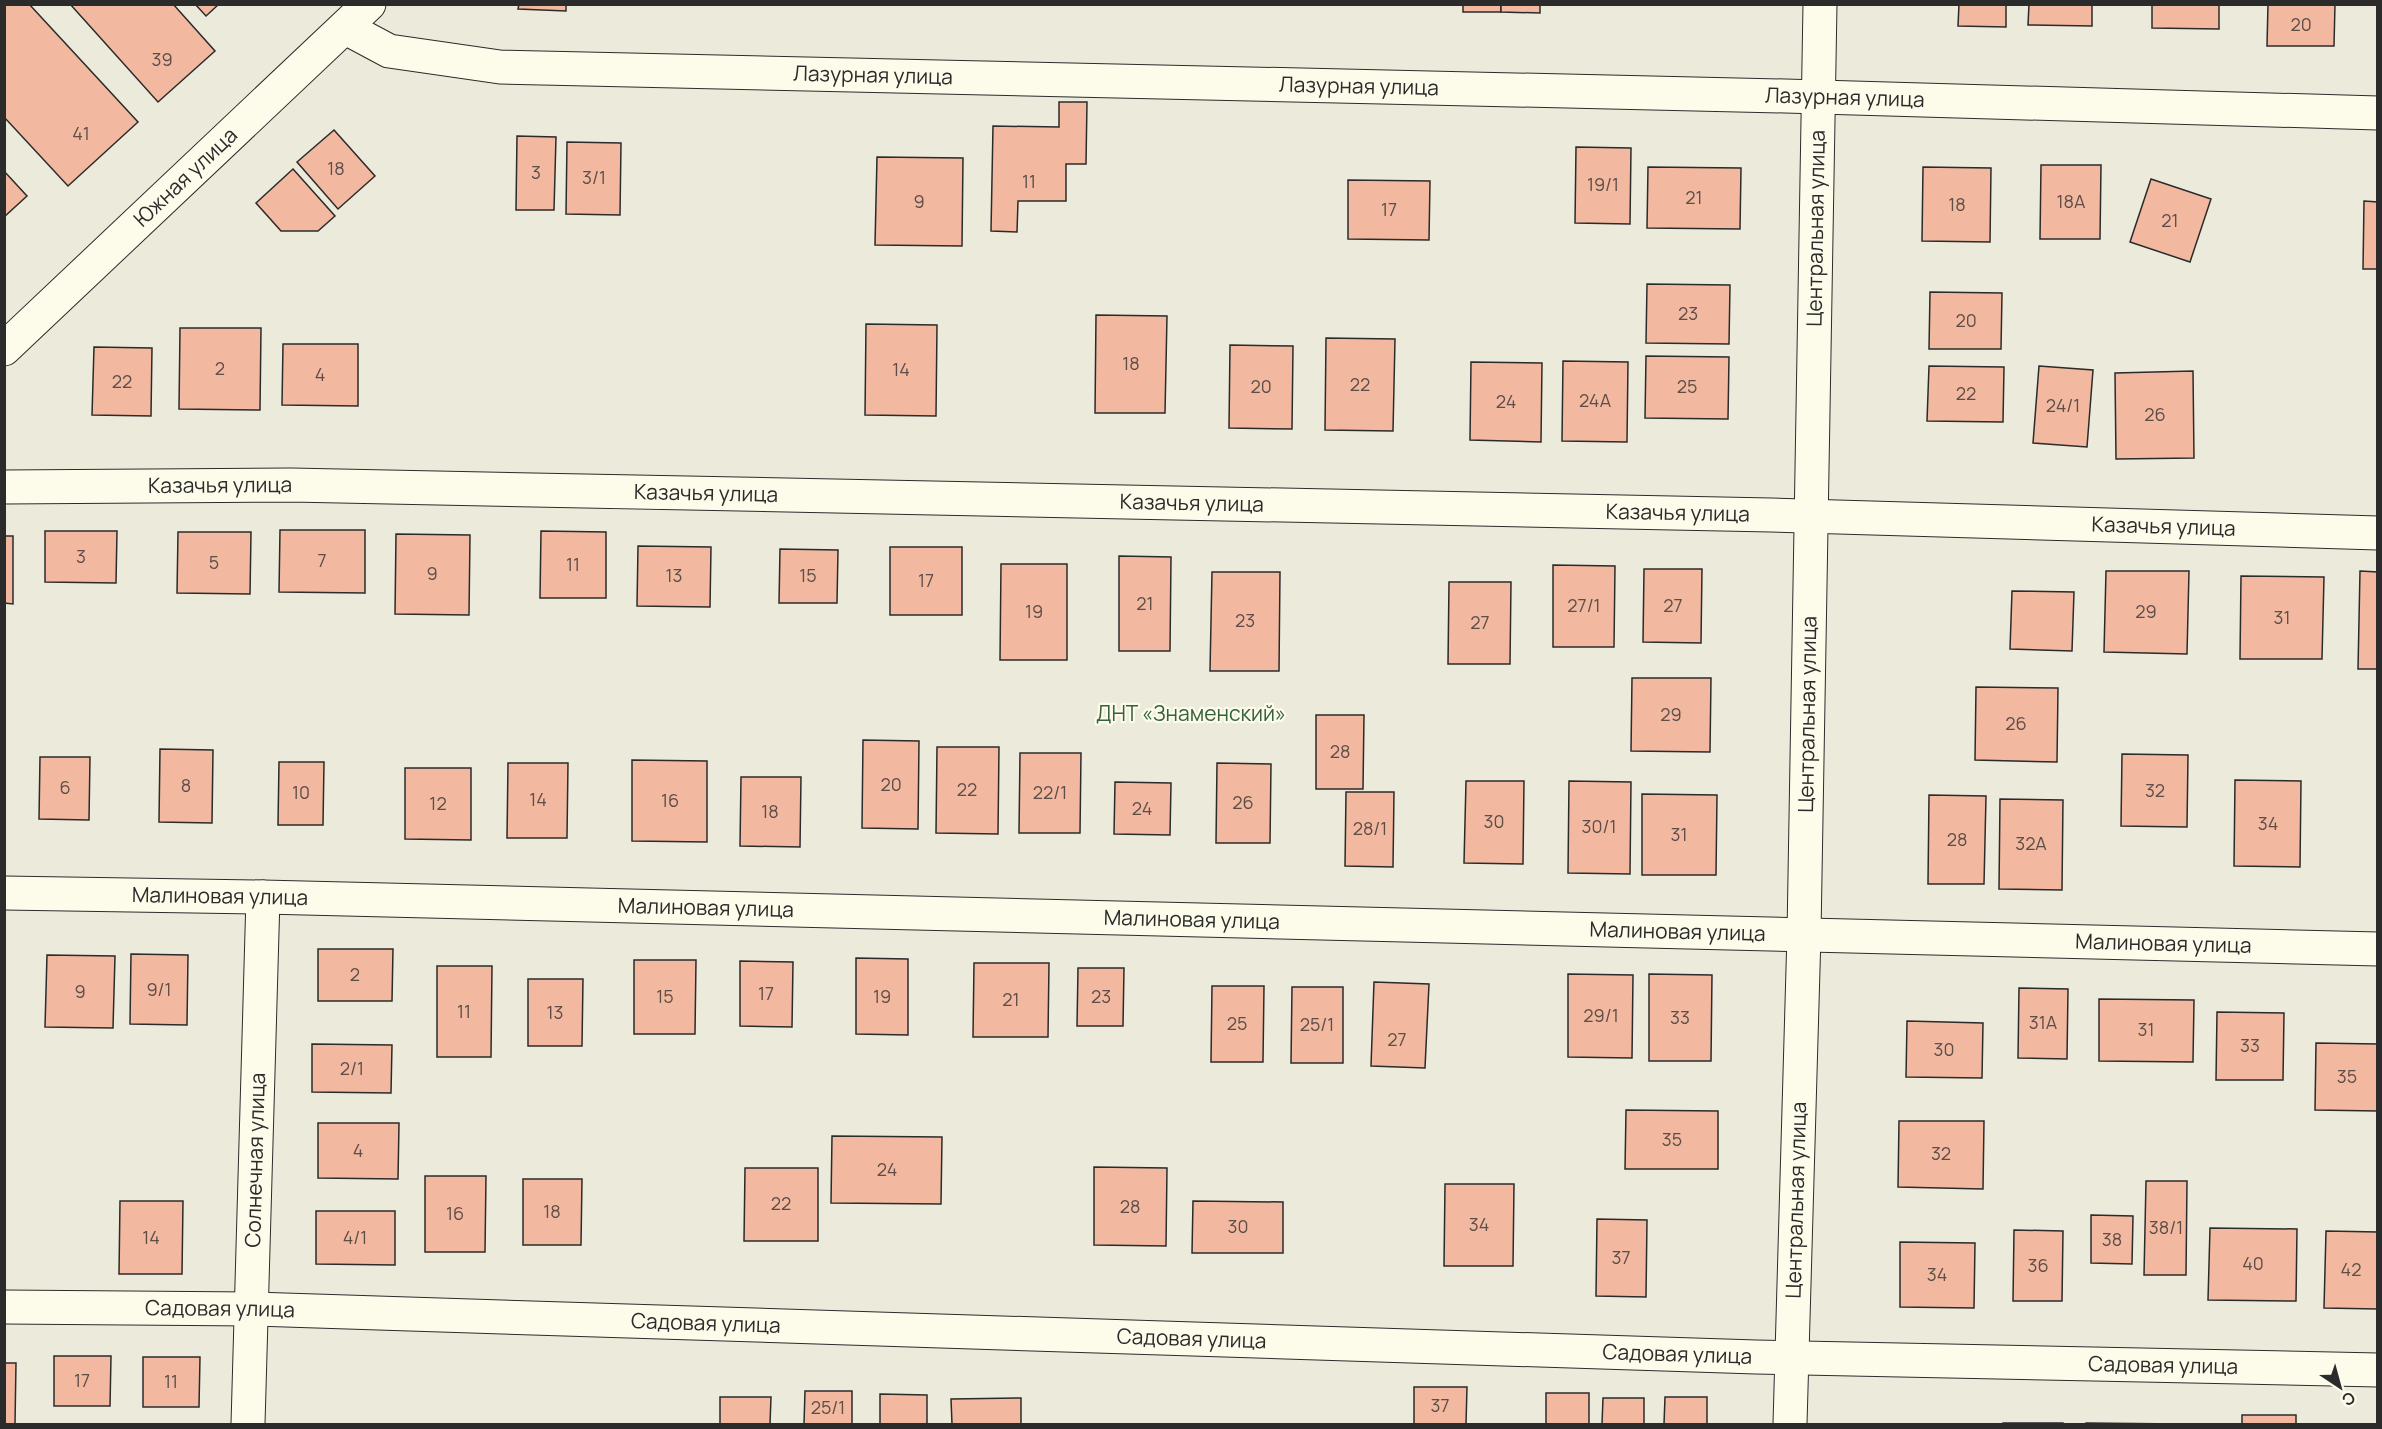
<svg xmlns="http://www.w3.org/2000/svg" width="2382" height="1429" font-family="Manrope,sans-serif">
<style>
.green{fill:#ecebdb;stroke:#74746e;stroke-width:1.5}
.building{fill:#f2b8a0;stroke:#2b2b2b;stroke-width:1.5}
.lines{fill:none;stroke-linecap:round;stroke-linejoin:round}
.street-casing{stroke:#2b2b2b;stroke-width:35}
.street{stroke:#fdfbea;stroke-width:33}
.labels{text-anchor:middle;stroke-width:4.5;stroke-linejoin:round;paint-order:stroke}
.number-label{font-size:18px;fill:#5d4e48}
.street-label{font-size:21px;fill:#2b2b2b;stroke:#fdfbea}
.park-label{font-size:21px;fill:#34623c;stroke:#fdfbea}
</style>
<rect width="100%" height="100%" fill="#fdfbea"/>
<!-- green -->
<rect class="green" x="5" y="5" width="2372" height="1419"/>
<!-- building -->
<g class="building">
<polygon points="4,4 29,4 138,122 68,186 4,117"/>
<polygon points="70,4 173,4 215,51 158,102"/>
<polygon points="195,4 219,4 206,16"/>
<polygon points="519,4 566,4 566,11 518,9"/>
<rect x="1463" y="4" width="38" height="8"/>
<polygon points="1501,4 1540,4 1540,13 1501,12"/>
<polygon points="1959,4 2006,4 2006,27 1958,26"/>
<polygon points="2029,4 2092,4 2092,26 2028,25"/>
<polygon points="2152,4 2219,4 2219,29 2152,28"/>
<polygon points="2268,4 2335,4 2334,46 2267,46"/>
<polygon points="1059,102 1087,102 1086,164 1066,164 1066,201 1018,201 1017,232 991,231 993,126 1059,127"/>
<polygon points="334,130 375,176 338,209 297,162"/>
<polygon points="517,136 556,137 554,210 516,210"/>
<polygon points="567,142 621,143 620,215 566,214"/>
<polygon points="1576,147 1631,148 1630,224 1575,223"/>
<polygon points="877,157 963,158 962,246 875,245"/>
<polygon points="2041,165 2101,165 2100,239 2040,239"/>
<polygon points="1648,167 1741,168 1740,229 1647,228"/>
<polygon points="1923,167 1991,168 1990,242 1922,241"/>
<polygon points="293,169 335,216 318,231 281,231 256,203"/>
<polygon points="4,171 27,196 4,217"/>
<polygon points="2151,179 2211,199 2190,262 2130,242"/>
<polygon points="1348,180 1430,181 1429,240 1348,239"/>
<polygon points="2364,201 2378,202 2378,269 2363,269"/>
<polygon points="1647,284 1730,285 1729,344 1646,343"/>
<polygon points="1930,292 2002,293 2001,349 1929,349"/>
<polygon points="1096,315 1167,316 1165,413 1095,413"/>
<polygon points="866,324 937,325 936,416 865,415"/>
<polygon points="180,328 261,328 260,410 179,409"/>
<polygon points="1326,338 1395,339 1393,431 1325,430"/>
<polygon points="283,344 358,344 358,406 282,405"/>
<polygon points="1230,345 1293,346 1292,429 1229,428"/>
<polygon points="94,347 152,348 151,416 92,415"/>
<polygon points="1646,356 1729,357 1728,419 1645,418"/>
<polygon points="1563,361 1628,362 1627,442 1562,441"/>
<polygon points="1471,362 1542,363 1541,442 1470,440"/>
<polygon points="1929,366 2004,367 2003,422 1927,421"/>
<polygon points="2039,366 2093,370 2087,447 2033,443"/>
<polygon points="2193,371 2194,458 2116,459 2115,373"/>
<polygon points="280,530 365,530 365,593 279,592"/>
<polygon points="45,531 117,531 116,583 45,582"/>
<polygon points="541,531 606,532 606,598 540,598"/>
<polygon points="178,532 251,532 250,594 177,593"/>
<polygon points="396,534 470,535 469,615 395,614"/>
<polygon points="4,536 13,536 13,604 4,603"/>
<polygon points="638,546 711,547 710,607 637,606"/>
<rect x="890" y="547" width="72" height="68"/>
<polygon points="780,549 838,550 837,603 779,603"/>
<polygon points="1119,556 1171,557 1170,651 1119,651"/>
<polygon points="1001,564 1067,564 1067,660 1000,660"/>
<polygon points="1553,565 1615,566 1614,647 1553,647"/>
<polygon points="1644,569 1702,569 1701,643 1643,642"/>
<polygon points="2106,571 2189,571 2187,654 2104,652"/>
<polygon points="2360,571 2378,572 2378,669 2358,669"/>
<polygon points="1212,572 1280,572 1279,671 1210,671"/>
<polygon points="2241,576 2324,577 2322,659 2240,659"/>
<polygon points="1449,582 1511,582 1510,664 1448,664"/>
<polygon points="2012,591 2074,592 2072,651 2010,649"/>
<polygon points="1632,678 1711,678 1710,752 1631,751"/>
<polygon points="1976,687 2058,688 2057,762 1975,760"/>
<polygon points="1316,715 1364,715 1363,789 1316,789"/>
<polygon points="863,740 919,741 918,829 862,828"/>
<polygon points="937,747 999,747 998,834 936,833"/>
<polygon points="160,749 213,750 212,823 159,822"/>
<polygon points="1020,753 1081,753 1080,833 1019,833"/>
<polygon points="2122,754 2188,755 2187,827 2121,826"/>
<polygon points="40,757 90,757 89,820 39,819"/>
<polygon points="632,760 707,761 707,842 632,841"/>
<polygon points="279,762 324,762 323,825 278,825"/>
<polygon points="508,763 568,763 567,838 507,838"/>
<polygon points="1217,763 1271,764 1270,843 1216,843"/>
<polygon points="405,768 471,768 471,840 405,839"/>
<polygon points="741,777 801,777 800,847 740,846"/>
<polygon points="2235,780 2301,781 2300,867 2234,866"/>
<polygon points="1466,781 1524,781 1523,864 1464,863"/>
<polygon points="1569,781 1631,782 1630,874 1568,873"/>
<polygon points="1115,782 1171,783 1170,835 1114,834"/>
<polygon points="1346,792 1394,792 1393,867 1345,866"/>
<polygon points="1642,794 1717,795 1716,875 1642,875"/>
<polygon points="1929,795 1986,796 1984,884 1928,884"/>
<polygon points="2000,799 2063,800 2062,890 1999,889"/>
<polygon points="318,949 393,949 392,1001 318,1001"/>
<polygon points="131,954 188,955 187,1025 130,1024"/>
<polygon points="47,955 115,956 113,1028 45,1027"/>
<polygon points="856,958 908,959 908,1035 856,1034"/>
<polygon points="634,960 696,960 695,1034 634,1034"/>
<polygon points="740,961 793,962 792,1027 740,1026"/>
<polygon points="974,963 1049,963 1048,1037 973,1037"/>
<polygon points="437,966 492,966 491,1057 437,1057"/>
<polygon points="1078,968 1124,968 1123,1026 1077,1026"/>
<polygon points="1568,974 1633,975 1632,1058 1568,1057"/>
<polygon points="1649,974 1712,975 1711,1061 1649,1061"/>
<polygon points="528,979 583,979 582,1046 528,1046"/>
<polygon points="1374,982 1429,984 1425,1068 1371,1066"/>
<polygon points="1212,986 1264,986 1263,1062 1211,1062"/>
<polygon points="1292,987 1343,987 1343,1063 1291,1063"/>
<polygon points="2019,988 2068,989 2067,1059 2018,1058"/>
<polygon points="2099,999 2194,1000 2193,1062 2099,1061"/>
<polygon points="2217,1012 2284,1013 2283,1080 2216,1080"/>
<polygon points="1907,1021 1983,1023 1982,1078 1906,1077"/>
<polygon points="2316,1043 2378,1044 2378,1111 2315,1110"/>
<polygon points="312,1044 392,1045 391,1093 312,1092"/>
<polygon points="1626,1110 1718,1111 1718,1169 1625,1169"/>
<polygon points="1899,1121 1984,1121 1983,1189 1898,1187"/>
<polygon points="318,1123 399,1123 398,1179 318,1178"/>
<polygon points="832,1136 942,1137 941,1204 831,1203"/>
<polygon points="1094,1167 1167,1168 1166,1246 1094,1245"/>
<polygon points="745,1168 818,1168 818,1241 744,1241"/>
<polygon points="425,1176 486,1176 485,1252 425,1252"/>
<polygon points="523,1179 582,1179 581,1245 523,1245"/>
<polygon points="2146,1181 2187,1181 2186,1275 2144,1275"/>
<polygon points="1445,1184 1514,1184 1513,1266 1444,1266"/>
<polygon points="120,1201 183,1201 182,1274 119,1274"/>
<polygon points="1193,1201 1283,1202 1283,1253 1192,1253"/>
<polygon points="316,1211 395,1211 395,1265 316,1264"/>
<polygon points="2091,1215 2133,1216 2132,1264 2091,1263"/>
<polygon points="1597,1219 1647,1220 1646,1297 1596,1296"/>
<polygon points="2210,1228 2297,1229 2296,1301 2208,1300"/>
<polygon points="2014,1230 2063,1231 2062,1301 2013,1301"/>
<polygon points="2326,1231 2378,1232 2378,1309 2324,1308"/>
<polygon points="1900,1242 1975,1243 1974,1308 1900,1307"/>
<polygon points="54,1356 111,1356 110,1406 54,1406"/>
<polygon points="143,1357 200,1357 199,1407 143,1407"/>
<polygon points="4,1363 16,1363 15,1424 4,1424"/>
<polygon points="1414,1387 1467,1387 1466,1424 1414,1424"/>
<polygon points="805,1391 852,1391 852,1424 804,1424"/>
<rect x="1546" y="1393" width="43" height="31"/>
<polygon points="880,1394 927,1395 927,1424 880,1424"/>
<polygon points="720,1397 771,1397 770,1424 720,1424"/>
<polygon points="1665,1397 1707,1397 1707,1424 1664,1424"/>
<polygon points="1021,1398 1021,1424 952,1424 951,1399"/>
<polygon points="1603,1398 1644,1398 1644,1424 1602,1424"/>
<rect x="2242" y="1415" width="54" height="9"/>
<rect x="2003" y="1423" width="60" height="1"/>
<polygon points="2086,1423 2182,1424 2086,1424"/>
</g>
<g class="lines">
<defs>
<g id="street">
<path id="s1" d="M346,28L389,51L500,67L1785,96L2378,113"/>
<path id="s2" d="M4,349L369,4"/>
<path id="s3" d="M4,487L291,485L1771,515L2378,533"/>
<path id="s4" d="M4,893L263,897L2378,949"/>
<path id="s5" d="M4,1307L252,1309L1756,1357L2378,1370"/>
<path id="s6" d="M248,1424L263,897"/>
<path id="s7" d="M1790,1424L1804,934L1820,4"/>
</g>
</defs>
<!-- street casing -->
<use href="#street" class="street-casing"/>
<!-- street -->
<use href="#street" class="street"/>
</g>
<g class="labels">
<!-- number labels -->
<g class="number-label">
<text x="2301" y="31">20</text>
<text x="162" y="66">39</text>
<text x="81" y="140">41</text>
<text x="336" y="175">18</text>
<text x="536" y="179">3</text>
<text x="594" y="184">3/1</text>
<text x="1029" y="188">11</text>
<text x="1603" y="191">19/1</text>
<text x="1694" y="204">21</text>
<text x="919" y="208">9</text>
<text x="2071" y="208">18А</text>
<text x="1957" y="211">18</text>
<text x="1389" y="216">17</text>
<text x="2170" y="227">21</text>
<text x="1688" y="320">23</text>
<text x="1966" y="327">20</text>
<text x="1131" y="370">18</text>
<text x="220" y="375">2</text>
<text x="901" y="376">14</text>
<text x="320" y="381">4</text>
<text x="122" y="388">22</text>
<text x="1360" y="391">22</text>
<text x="1261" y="393">20</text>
<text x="1687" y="393">25</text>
<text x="1966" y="400">22</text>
<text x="1595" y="407">24А</text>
<text x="1506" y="408">24</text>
<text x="2063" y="412">24/1</text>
<text x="2155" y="421">26</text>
<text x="81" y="563">3</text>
<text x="322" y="567">7</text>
<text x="214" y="569">5</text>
<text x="573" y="571">11</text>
<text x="432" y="580">9</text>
<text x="674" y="582">13</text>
<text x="808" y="582">15</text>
<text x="926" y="587">17</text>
<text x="1145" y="610">21</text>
<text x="1584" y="612">27/1</text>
<text x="1673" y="612">27</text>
<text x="1034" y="618">19</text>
<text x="2146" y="618">29</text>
<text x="2282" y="624">31</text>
<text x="1245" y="627">23</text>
<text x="1480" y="629">27</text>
<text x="1671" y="721">29</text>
<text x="2016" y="730">26</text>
<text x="1340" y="758">28</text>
<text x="891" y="791">20</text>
<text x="186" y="792">8</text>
<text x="65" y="794">6</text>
<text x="967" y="796">22</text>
<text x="2155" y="797">32</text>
<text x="301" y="799">10</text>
<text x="1050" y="799">22/1</text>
<text x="538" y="806">14</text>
<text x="670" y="807">16</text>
<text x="1243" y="809">26</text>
<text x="438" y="810">12</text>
<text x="1142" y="815">24</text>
<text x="770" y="818">18</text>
<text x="1494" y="828">30</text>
<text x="2268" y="830">34</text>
<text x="1599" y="833">30/1</text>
<text x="1370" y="835">28/1</text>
<text x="1679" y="841">31</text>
<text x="1957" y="846">28</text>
<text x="2031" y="850">32А</text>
<text x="355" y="981">2</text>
<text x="159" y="996">9/1</text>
<text x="80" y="998">9</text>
<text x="766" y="1000">17</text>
<text x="665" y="1003">15</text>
<text x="882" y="1003">19</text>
<text x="1101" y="1003">23</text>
<text x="1011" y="1006">21</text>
<text x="464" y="1018">11</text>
<text x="555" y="1019">13</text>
<text x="1601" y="1022">29/1</text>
<text x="1680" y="1024">33</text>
<text x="2043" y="1029">31А</text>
<text x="1237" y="1030">25</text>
<text x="1317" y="1031">25/1</text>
<text x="2146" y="1036">31</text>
<text x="1397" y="1046">27</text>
<text x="2250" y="1052">33</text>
<text x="1944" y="1056">30</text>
<text x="352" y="1075">2/1</text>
<text x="2347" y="1083">35</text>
<text x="1672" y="1146">35</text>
<text x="358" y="1157">4</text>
<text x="1941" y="1160">32</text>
<text x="887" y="1176">24</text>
<text x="781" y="1210">22</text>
<text x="1130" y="1213">28</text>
<text x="552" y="1218">18</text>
<text x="455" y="1220">16</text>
<text x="1479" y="1231">34</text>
<text x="1238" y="1233">30</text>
<text x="2166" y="1234">38/1</text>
<text x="151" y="1244">14</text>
<text x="355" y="1244">4/1</text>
<text x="2112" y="1246">38</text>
<text x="1621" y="1264">37</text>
<text x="2253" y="1270">40</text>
<text x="2038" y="1272">36</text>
<text x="2351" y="1276">42</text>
<text x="1937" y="1281">34</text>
<text x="82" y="1387">17</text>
<text x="171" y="1388">11</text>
<text x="1440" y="1412">37</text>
<text x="828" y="1414">25/1</text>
</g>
<!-- street labels -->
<g class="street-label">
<text dy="7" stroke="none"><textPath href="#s1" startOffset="534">Лазурная улица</textPath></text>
<text dy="7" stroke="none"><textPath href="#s1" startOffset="1020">Лазурная улица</textPath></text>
<text dy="7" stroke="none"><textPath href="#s1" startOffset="1506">Лазурная улица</textPath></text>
<text dy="7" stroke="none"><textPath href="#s2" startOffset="250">Южная улица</textPath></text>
<text dy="7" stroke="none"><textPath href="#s7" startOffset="1196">Центральная улица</textPath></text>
<text dy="7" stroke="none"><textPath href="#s3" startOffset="216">Казачья улица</textPath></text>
<text dy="7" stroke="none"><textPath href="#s3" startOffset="702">Казачья улица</textPath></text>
<text dy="7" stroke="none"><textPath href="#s3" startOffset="1188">Казачья улица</textPath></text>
<text dy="7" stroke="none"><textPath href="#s3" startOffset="1674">Казачья улица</textPath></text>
<text dy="7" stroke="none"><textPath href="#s3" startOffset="2160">Казачья улица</textPath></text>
<text dy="7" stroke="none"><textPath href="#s7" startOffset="710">Центральная улица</textPath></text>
<text dy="7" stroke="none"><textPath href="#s4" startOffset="216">Малиновая улица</textPath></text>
<text dy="7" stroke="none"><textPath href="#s4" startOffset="702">Малиновая улица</textPath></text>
<text dy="7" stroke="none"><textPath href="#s4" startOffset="1188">Малиновая улица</textPath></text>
<text dy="7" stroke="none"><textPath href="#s4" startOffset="1674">Малиновая улица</textPath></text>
<text dy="7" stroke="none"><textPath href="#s4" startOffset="2160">Малиновая улица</textPath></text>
<text dy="7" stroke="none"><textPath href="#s6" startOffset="264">Солнечная улица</textPath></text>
<text dy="7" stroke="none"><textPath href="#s7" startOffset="224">Центральная улица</textPath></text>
<text dy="7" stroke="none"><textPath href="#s5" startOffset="216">Садовая улица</textPath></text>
<text dy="7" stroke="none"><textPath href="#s5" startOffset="702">Садовая улица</textPath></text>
<text dy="7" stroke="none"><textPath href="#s5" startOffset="1188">Садовая улица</textPath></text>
<text dy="7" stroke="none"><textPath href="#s5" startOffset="1674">Садовая улица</textPath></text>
<text dy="7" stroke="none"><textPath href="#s5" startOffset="2160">Садовая улица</textPath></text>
</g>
<!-- park labels -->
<g class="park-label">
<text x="1191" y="721">ДНТ «Знаменский»</text>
</g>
</g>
<!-- border -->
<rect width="2382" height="1429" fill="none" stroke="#2b2b2b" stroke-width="12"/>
<!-- north arrow -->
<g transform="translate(2340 1387) rotate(144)" stroke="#fdfbea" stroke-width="4.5" paint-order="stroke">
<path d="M0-4.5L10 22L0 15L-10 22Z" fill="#2b2b2b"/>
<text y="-9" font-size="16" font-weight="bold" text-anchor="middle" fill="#2b2b2b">С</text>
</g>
</svg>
